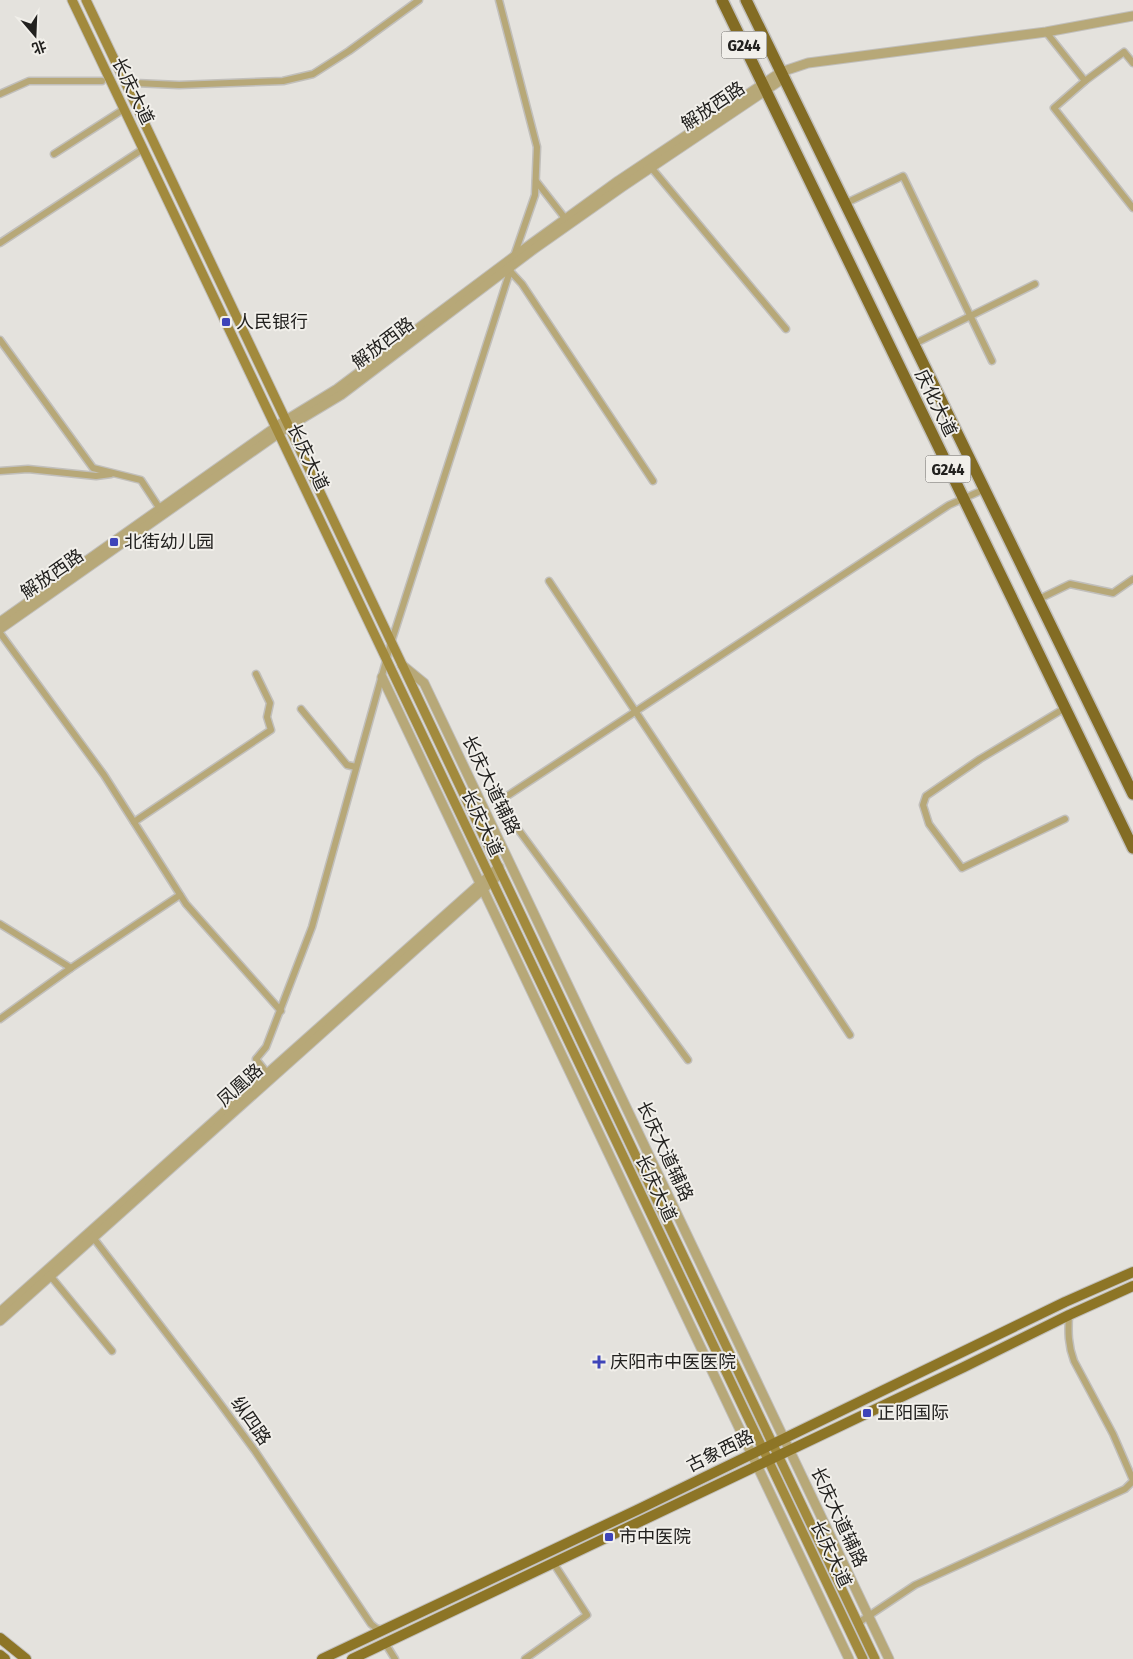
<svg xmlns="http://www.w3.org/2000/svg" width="1133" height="1659" font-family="'Fira Sans Condensed','Noto Sans SC',sans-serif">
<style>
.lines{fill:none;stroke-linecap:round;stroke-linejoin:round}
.minor-casing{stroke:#c1bfbb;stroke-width:9}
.tertiary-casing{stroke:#c1bfbb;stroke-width:11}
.secondary-casing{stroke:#c1bfbb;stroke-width:11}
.primary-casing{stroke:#c1bfbb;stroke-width:12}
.trunk-casing{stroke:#c1bfbb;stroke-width:14}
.minor{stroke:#b7a878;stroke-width:6}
.tertiary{stroke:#b7a878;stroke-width:9}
.secondary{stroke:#a28a3d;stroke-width:9}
.primary{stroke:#8d7526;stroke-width:10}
.trunk{stroke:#836c24;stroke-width:11}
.poi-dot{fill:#3e44b9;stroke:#f1efea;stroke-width:2}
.labels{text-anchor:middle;stroke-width:4;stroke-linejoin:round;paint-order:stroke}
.shield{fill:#f1efea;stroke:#605f5c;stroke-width:1}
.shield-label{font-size:16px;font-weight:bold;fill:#22211f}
.street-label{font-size:18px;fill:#22211f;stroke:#f1efea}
.poi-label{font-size:18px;fill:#22211f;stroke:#f1efea;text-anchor:start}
</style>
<rect width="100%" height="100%" fill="#e4e2dd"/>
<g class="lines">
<defs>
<g id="minor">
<polyline points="499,0 537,147 535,195 514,256"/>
<polyline points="1046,32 1085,81 1124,52 1133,63"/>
<polyline points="1085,81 1054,108 1133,208"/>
<polyline points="135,83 179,85 283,81 313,74 349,51 419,0"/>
<polyline points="0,94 29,81 102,81"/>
<polyline points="54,154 124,109"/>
<polyline points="649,165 786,329"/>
<polyline points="536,181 568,222"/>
<polyline points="844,204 903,176 992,361"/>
<polyline points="0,243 143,149"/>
<polyline points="510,271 522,284 653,481"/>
<polyline points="0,340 93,468 141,480 162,512"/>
<polyline points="914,344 1035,284"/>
<polyline points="0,471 28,469 96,476 111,474"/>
<polyline points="549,581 850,1035"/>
<polyline points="1039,599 1070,584 1113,593 1133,579"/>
<polyline points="0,633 104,775 186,904 281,1011"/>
<polyline points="301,709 347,765 356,767"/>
<polyline points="1065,819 962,868 929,824 923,805 926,796 980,759 1065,708"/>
<polyline points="134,822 271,730 267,717 270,703 256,674"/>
<polyline points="0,924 71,968"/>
<polyline points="0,1019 71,968 180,895"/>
<polyline points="688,1060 498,802 949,505 985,489"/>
<polyline points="267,1073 256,1059 266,1047 312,927 391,643 512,265"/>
<polyline points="92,1236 216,1398 255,1451 371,1624 376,1628 382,1630"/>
<polyline points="48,1273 112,1351"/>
<path d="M1069,1315C1068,1332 1068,1345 1074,1361L1113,1434L1133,1480"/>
<polyline points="858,1623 915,1585 1125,1489 1133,1481"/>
<polyline points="385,1643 395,1659"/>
<polyline points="525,1659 587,1615 554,1564"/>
</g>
<g id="tertiary">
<polyline points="0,622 283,422 337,389 531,244 618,181 781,72 808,63 1046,32 1133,16"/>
<polyline points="0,629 286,428 341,395 534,249 622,187 784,78"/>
<polyline points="402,665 424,683 889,1659"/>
<polyline points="382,677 849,1659"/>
<polyline points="0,1312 499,867"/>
<polyline points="0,1321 501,873"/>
</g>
<g id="secondary">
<polyline points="72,0 863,1659"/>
<polyline points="86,0 875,1659"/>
</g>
<g id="primary">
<polyline points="0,1638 26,1659"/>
<polyline points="0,1655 5,1659"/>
<polyline points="322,1659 637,1510 1065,1302 1133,1272"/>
<polyline points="352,1659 964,1367 1069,1315 1133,1286"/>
</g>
<g id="trunk">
<polyline points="722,0 1133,848"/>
<path d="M746,0C874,265 1005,529 1133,794"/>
</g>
</defs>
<!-- minor casing -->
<use href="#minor" class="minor-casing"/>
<!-- tertiary casing -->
<use href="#tertiary" class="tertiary-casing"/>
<!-- secondary casing -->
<use href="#secondary" class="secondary-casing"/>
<!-- primary casing -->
<use href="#primary" class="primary-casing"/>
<!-- trunk casing -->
<use href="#trunk" class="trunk-casing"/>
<!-- minor -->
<use href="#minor" class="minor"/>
<!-- tertiary -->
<use href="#tertiary" class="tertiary"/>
<!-- secondary -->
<use href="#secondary" class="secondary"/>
<!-- primary -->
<use href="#primary" class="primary"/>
<!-- trunk -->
<use href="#trunk" class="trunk"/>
</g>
<!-- markers -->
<g class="poi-dot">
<rect x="221" y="317" width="10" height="10" rx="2.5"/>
<rect x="109" y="537" width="10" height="10" rx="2.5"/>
<path d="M596.5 1354.5h5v5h5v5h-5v5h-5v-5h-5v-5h5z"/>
<rect x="862" y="1408" width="10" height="10" rx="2.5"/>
<rect x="604" y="1532" width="10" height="10" rx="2.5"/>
</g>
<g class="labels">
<!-- shield labels -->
<g class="shield">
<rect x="721.5" y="31.5" width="45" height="27" rx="4"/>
<rect x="925.5" y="455.5" width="45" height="27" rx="4"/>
</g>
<g class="shield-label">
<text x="744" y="51">G244</text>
<text x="948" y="475">G244</text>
</g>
<!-- street labels -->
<g class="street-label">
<text transform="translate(133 91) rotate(64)" y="6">长庆大道</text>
<text transform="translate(713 106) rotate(-34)" y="6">解放西路</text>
<text transform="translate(383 343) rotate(-37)" y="6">解放西路</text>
<text transform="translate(936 403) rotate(64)" y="6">庆化大道</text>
<text transform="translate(308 457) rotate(65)" y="6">长庆大道</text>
<text transform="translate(52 574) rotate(-35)" y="6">解放西路</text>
<text transform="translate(491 785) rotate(64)" y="6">长庆大道辅路</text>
<text transform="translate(482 823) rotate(65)" y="6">长庆大道</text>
<text transform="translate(240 1085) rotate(-42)" y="6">凤凰路</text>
<text transform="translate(665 1151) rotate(65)" y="6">长庆大道辅路</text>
<text transform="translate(656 1188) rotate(65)" y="6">长庆大道</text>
<text transform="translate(251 1421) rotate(55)" y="6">纵四路</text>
<text transform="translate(720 1451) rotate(-26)" y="6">古象西路</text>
<text transform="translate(839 1517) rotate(65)" y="6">长庆大道辅路</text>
<text transform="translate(831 1554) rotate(65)" y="6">长庆大道</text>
</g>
<!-- poi labels -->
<g class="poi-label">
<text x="236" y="328">人民银行</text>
<text x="124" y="548">北街幼儿园</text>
<text x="610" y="1368">庆阳市中医医院</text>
<text x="877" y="1419">正阳国际</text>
<text x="619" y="1543">市中医院</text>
</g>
</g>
<!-- north arrow -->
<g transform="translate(35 35) rotate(161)" stroke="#f1efea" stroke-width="4" paint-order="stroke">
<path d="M0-4L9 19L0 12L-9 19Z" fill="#22211f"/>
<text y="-8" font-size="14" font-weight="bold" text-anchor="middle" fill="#22211f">北</text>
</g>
</svg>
